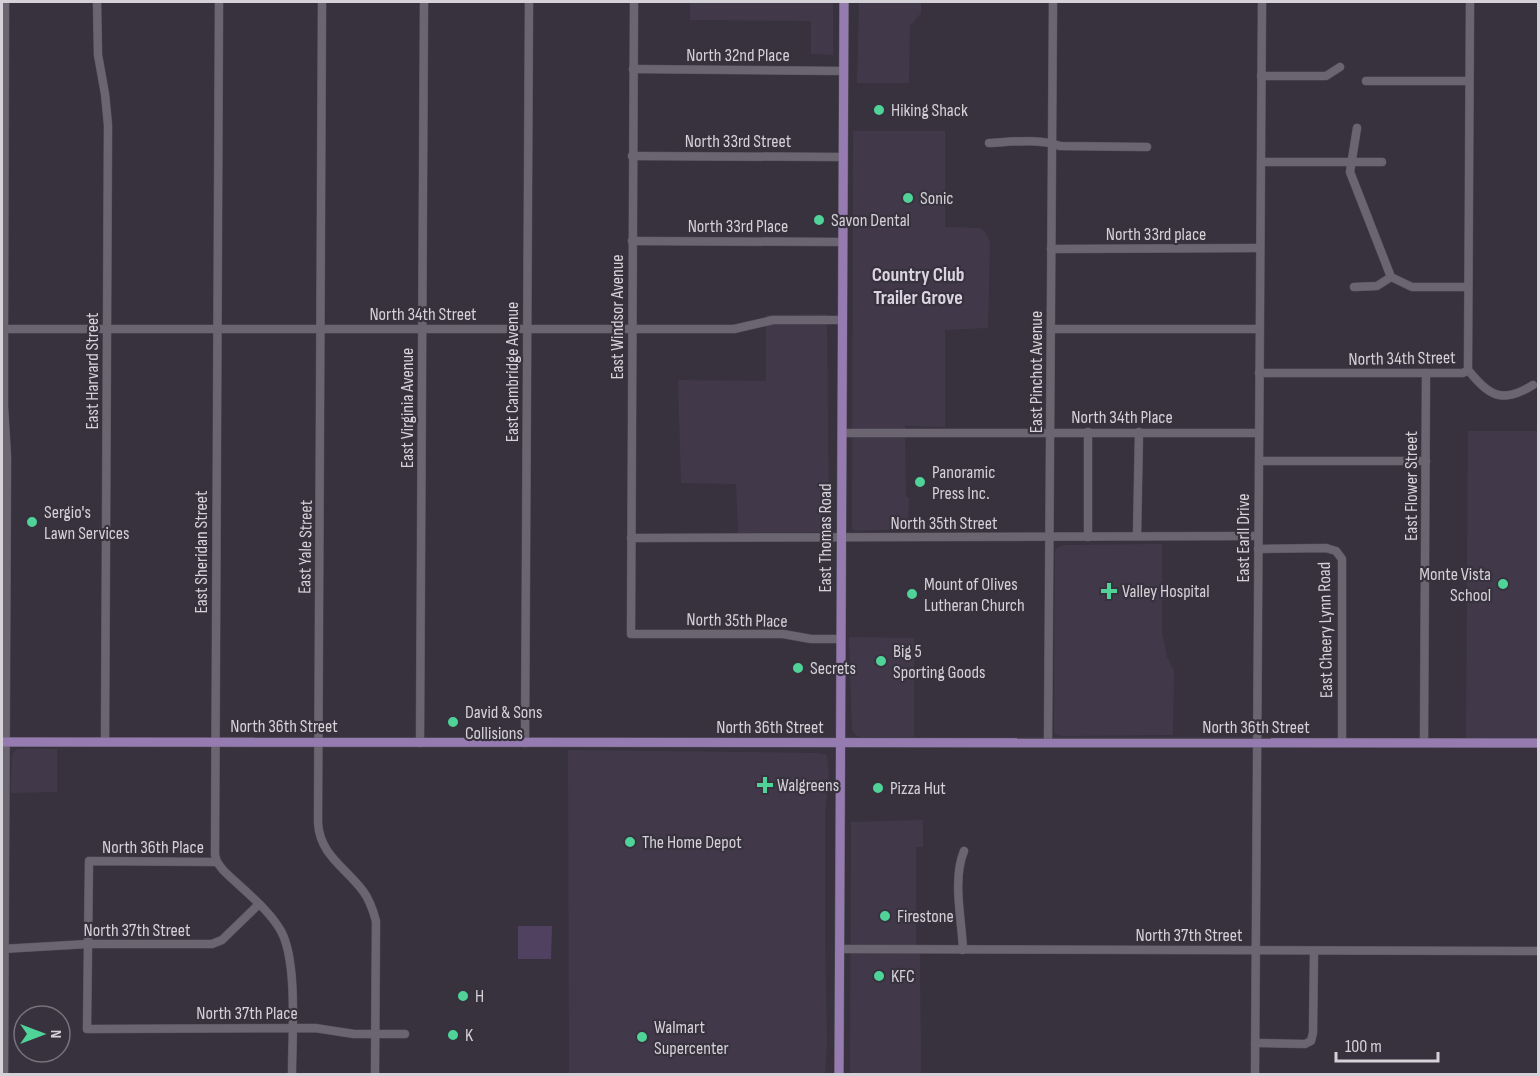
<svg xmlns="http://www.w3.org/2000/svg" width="1540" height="1076" font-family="'Sofia Sans Condensed',sans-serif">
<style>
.built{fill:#41394a}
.green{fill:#504160}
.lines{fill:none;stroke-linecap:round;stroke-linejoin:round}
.minor-casing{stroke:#55515a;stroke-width:9}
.major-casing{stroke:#55515a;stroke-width:10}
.minor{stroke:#6b6572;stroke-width:8}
.major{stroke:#957bb0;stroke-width:9}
.poi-dot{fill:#50d398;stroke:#37323d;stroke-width:2}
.labels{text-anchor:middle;stroke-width:4.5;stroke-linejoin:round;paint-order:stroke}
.street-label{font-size:18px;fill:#d4d1d8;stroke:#37323d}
.poi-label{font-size:18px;fill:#d4d1d8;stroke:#37323d;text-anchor:start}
.neighbourhood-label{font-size:20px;font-weight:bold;fill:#dad4e2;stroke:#37323d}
</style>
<rect width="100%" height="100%" fill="#37323d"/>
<!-- built -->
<g class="built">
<polygon points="690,2 833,2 833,55 811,54 811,21 690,20"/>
<polygon points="859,2 921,2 921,13 910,26 909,83 857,83"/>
<polygon points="853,131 945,131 945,227 979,228 985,231 990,242 988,328 945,330 945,427 905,426 906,497 909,498 908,529 856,531 852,529"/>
<polygon points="827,314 829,532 738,533 736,484 681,483 678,380 766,381 766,315"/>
<polygon points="1468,431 1538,431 1538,738 1466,738"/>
<polygon points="1162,544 1162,631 1167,657 1174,671 1173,735 1060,736 1056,735 1054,732 1055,551 1057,548 1064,545"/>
<polygon points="849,637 914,638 914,737 862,737 857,736 852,731"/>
<polygon points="17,749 57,749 57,792 11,793 12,754"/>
<polygon points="568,750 818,753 827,755 829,777 825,813 825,933 827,1042 825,1074 569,1074"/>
<polygon points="923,820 923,847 916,847 916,944 920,955 921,1074 850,1074 851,822"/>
</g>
<!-- green -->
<polygon class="green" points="518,926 552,926 551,959 518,959"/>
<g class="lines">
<defs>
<g id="minor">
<polyline points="97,2 98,55 105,94 108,125 105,742"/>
<path d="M219,2L215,855L217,862L223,870C242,889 268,908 281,931C298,962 292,1038 292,1074"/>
<path d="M322,2L318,823C320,855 345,867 363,891C370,900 373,910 376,921L375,1074"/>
<polyline points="634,2 631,634 783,634 811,639 841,639"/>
<polyline points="633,69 844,71"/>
<polyline points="1261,76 1326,76 1340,67"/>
<polyline points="1366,81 1469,81"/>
<polyline points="1357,128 1350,172 1391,277 1412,287 1468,287"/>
<path d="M989,143C1011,142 1039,138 1060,146L1147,147"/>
<polyline points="632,156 843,157"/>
<polyline points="1261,162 1382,162"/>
<polyline points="632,241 843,242"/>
<polyline points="1051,249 1260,248"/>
<polyline points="1354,287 1377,286 1391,277"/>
<polyline points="2,329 734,329 773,320 842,320"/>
<polyline points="1051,329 1259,329"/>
<polyline points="1468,370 1470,2"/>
<path d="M1468,370C1489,395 1501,405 1533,385"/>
<polyline points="1259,373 1463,373 1468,370"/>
<polyline points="842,433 1259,433"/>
<polyline points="1259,461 1426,461"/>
<polyline points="1137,536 1139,432"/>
<polyline points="1088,537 1088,432"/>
<polyline points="631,538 1258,536"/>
<polyline points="1258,549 1326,548 1336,551 1342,559 1342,743"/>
<polyline points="420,743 424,2"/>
<polyline points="525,743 529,2"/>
<polyline points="1048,743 1053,2"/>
<polyline points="1424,743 1426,373"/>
<polyline points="217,862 89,861 87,1029 315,1028 354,1034 405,1034"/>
<polyline points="2,949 88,944 212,944 222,940 258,905"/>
<polyline points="840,949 1538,951"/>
<path d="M963,950C962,920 952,880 964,851"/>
<polyline points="1255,1043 1305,1044 1311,1041 1313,1033 1314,951"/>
<polyline points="4,1074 7,457 4,407 4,329 5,2"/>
<polyline points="1255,1074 1262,2"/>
</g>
<g id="major">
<polyline points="2,742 1538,743"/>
<polyline points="839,1074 844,2"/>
</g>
</defs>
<!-- minor casing -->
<use href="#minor" class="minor-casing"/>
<!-- major casing -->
<use href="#major" class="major-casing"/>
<!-- minor -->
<use href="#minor" class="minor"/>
<!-- major -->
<use href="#major" class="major"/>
</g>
<!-- markers -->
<g class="poi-dot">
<circle cx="879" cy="110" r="6"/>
<circle cx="908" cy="198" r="6"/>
<circle cx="819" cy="220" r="6"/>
<circle cx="920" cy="482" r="6"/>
<circle cx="32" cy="522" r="6"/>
<circle cx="1503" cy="584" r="6"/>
<path d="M1106 582h6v6h6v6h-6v6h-6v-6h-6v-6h6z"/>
<circle cx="912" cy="594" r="6"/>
<circle cx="881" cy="661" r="6"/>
<circle cx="798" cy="668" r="6"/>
<circle cx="453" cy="722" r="6"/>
<path d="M762 776h6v6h6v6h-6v6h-6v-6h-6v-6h6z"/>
<circle cx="878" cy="788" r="6"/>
<circle cx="630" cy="842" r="6"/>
<circle cx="885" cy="916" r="6"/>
<circle cx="879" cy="976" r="6"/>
<circle cx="463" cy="996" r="6"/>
<circle cx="453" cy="1035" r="6"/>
<circle cx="642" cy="1037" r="6"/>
</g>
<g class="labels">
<!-- street labels -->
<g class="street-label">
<text x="738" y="61">North 32nd Place</text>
<text x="738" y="147">North 33rd Street</text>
<text x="738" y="232">North 33rd Place</text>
<text x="1156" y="240">North 33rd place</text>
<text x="423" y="320">North 34th Street</text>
<text transform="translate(617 317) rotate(-90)" y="6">East Windsor Avenue</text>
<text transform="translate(1402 358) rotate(-1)" y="6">North 34th Street</text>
<text transform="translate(92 371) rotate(-90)" y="6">East Harvard Street</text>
<text transform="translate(512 372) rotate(-90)" y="6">East Cambridge Avenue</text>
<text transform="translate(1036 372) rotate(-90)" y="6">East Pinchot Avenue</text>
<text transform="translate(407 408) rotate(-90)" y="6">East Virginia Avenue</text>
<text x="1122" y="423">North 34th Place</text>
<text transform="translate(1411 486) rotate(-90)" y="6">East Flower Street</text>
<text x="944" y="529">North 35th Street</text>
<text transform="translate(825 538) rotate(-90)" y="6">East Thomas Road</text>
<text transform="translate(1243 538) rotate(-90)" y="6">East Earll Drive</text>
<text transform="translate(305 547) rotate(-89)" y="6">East Yale Street</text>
<text transform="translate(201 552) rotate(-90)" y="6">East Sheridan Street</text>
<text transform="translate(737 620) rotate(1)" y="6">North 35th Place</text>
<text transform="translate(1325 630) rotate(-91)" y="6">East Cheery Lynn Road</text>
<text x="284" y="732">North 36th Street</text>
<text x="770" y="733">North 36th Street</text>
<text x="1256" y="733">North 36th Street</text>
<text x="153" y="853">North 36th Place</text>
<text x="137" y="936">North 37th Street</text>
<text x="1189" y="941">North 37th Street</text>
<text x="247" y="1019">North 37th Place</text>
</g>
<!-- poi labels -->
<g class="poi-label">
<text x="891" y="116">Hiking Shack</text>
<text x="920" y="204">Sonic</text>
<text x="831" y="226">Savon Dental</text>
<text x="932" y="478">Panoramic<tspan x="932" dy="21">Press Inc.</tspan></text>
<text x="44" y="518">Sergio's<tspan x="44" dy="21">Lawn Services</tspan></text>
<text x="1491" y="580" text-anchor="end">Monte Vista<tspan x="1491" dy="21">School</tspan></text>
<text x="924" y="590">Mount of Olives<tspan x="924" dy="21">Lutheran Church</tspan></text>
<text x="1122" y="597">Valley Hospital</text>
<text x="893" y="657">Big 5<tspan x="893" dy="21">Sporting Goods</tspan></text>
<text x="810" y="674">Secrets</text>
<text x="465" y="718">David &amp; Sons<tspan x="465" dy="21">Collisions</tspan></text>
<text x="777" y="791">Walgreens</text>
<text x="890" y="794">Pizza Hut</text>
<text x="642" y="848">The Home Depot</text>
<text x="897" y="922">Firestone</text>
<text x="891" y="982">KFC</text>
<text x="475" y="1002">H</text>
<text x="654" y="1033">Walmart<tspan x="654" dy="21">Supercenter</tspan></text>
<text x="465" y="1041">K</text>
</g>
<!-- neighbourhood labels -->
<g class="neighbourhood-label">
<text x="918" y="281">Country Club<tspan x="918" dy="23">Trailer Grove</tspan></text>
</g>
</g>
<!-- border -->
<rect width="1540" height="1076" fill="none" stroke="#d4d1d8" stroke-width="6"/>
<!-- north arrow -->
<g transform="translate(42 1034) rotate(90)"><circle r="28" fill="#37323d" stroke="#76727b" stroke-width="1.5"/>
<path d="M0-4.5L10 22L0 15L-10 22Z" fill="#50d398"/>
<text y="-9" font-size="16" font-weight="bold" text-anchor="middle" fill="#d4d1d8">N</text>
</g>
<!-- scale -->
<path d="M1336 1052v9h102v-9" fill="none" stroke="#d4d1d8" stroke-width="3"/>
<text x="1345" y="1052" font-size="18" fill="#d4d1d8" stroke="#37323d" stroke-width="4.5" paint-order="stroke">100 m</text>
</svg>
